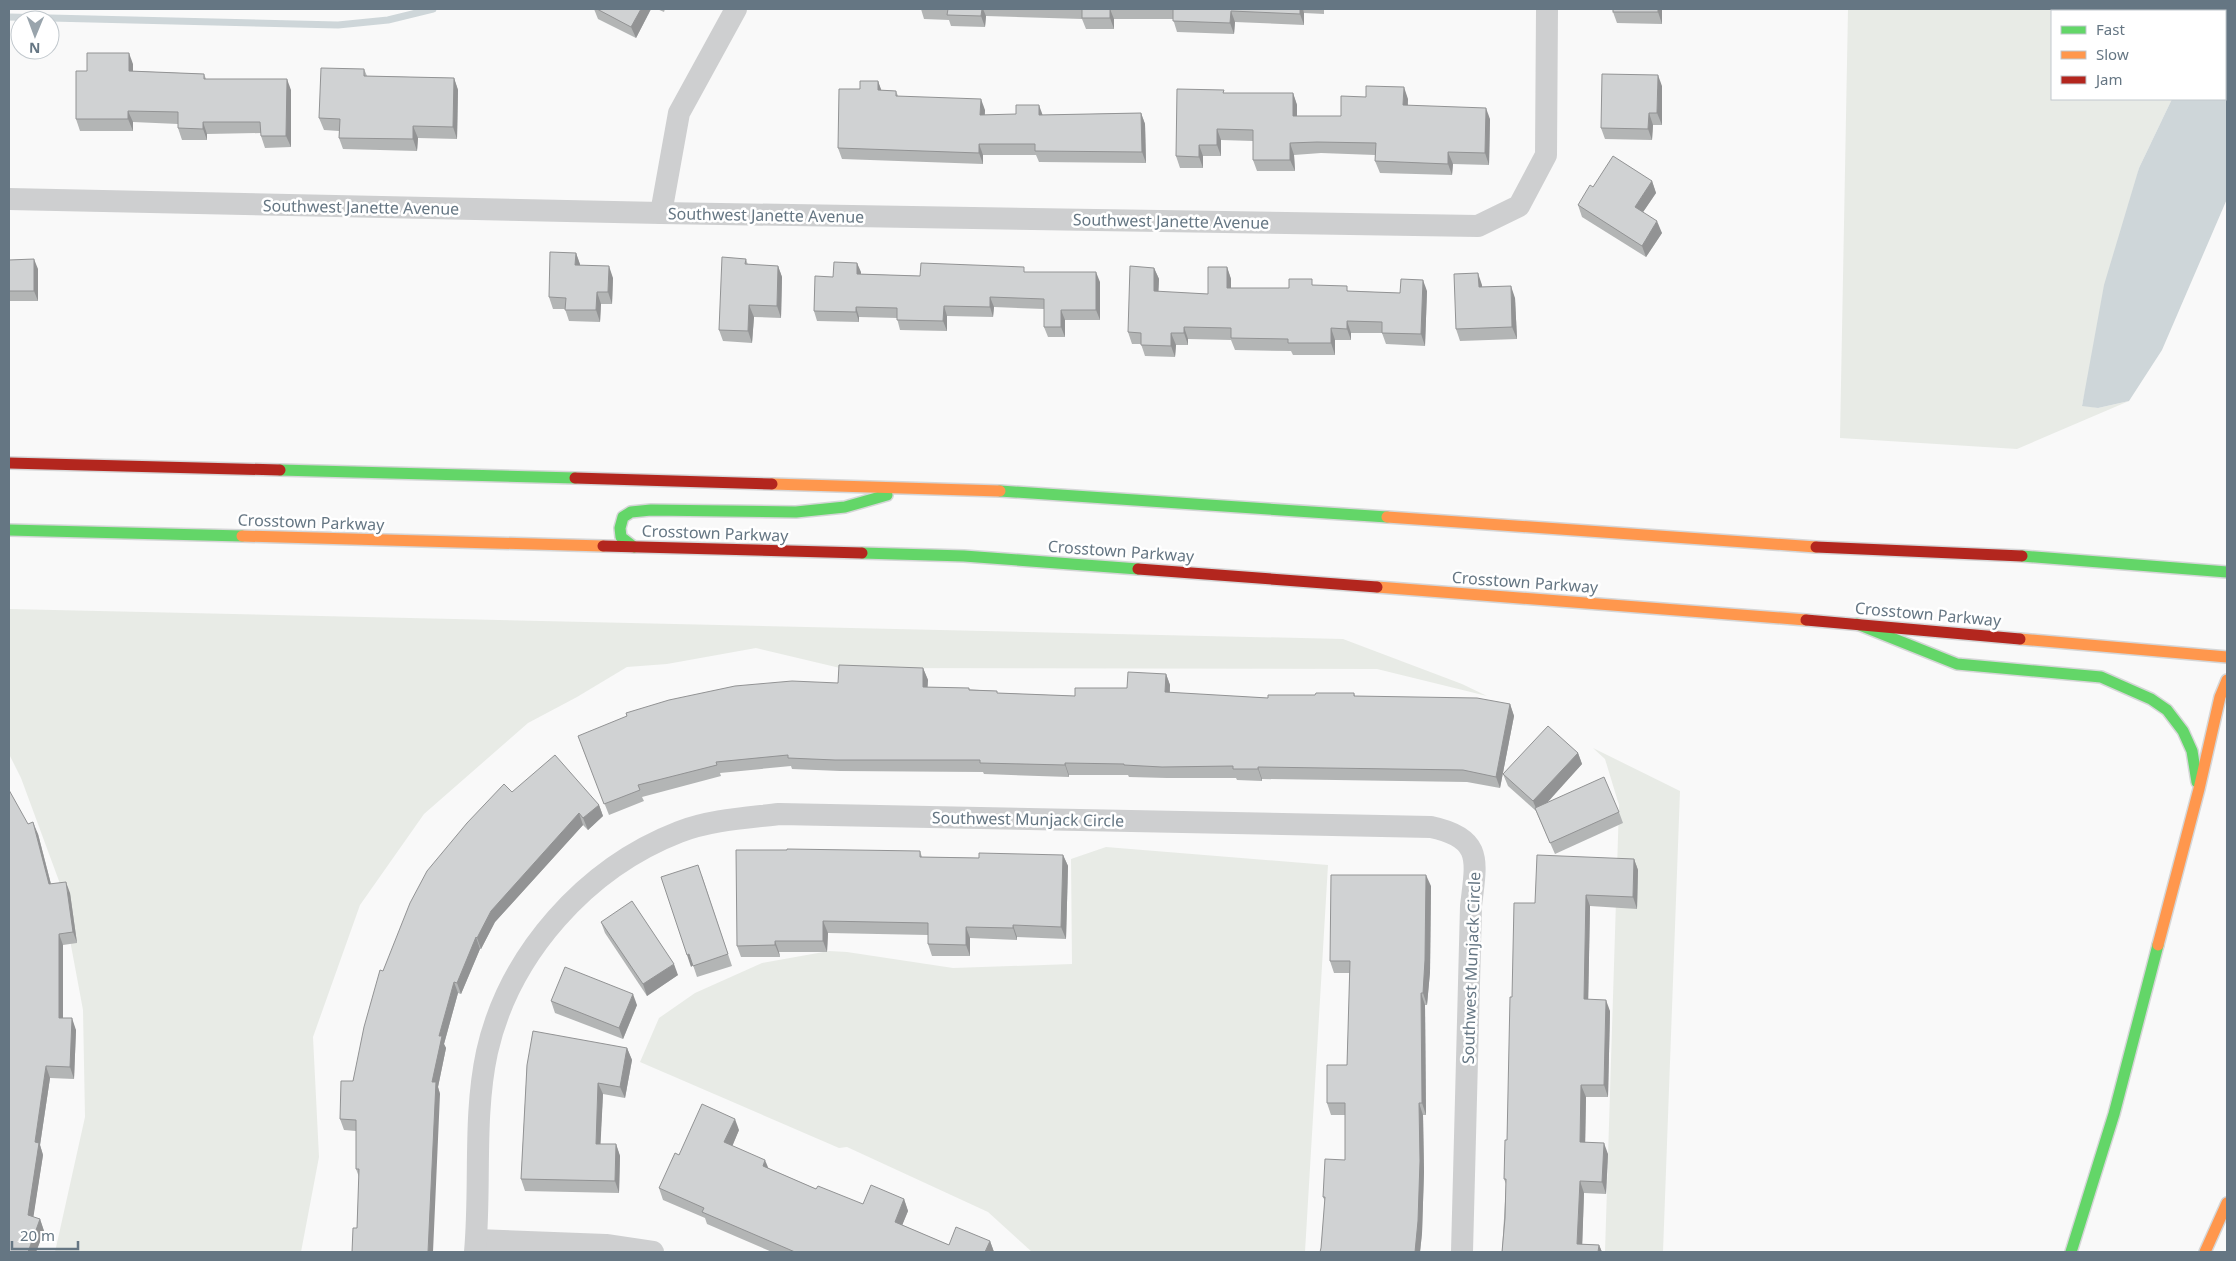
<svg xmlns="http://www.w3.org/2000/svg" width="2236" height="1261" font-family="'Noto Sans',sans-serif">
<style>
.green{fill:#e8ebe6}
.water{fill:#ced6d9}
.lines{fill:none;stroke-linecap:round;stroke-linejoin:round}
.stream{stroke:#ced6d9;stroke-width:7}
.fast-casing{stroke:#d5d6d7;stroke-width:14}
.slow-casing{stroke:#d5d6d7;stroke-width:14}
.jam-casing{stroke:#d5d6d7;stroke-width:14}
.street{stroke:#cecfd0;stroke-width:22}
.fast{stroke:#63d668;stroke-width:11}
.slow{stroke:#ff974d;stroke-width:11}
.jam{stroke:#b3261e;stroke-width:11}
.wall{fill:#b3b5b5}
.shaded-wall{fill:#929394}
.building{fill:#d0d2d3;stroke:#929394}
.labels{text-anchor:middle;stroke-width:5;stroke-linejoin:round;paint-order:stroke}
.street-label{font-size:16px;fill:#657683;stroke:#fff}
</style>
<rect width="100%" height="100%" fill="#f9f9f9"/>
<!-- green -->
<g class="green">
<polygon points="1848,9 2217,9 2215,11 2052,11 2052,99 2172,99 2139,168 2082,405 2098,408 2129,401 2017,449 1840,438"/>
<polygon points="9,609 1343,639 1462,684 1487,696 1377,669 840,668 756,648 667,664 627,667 577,697 528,723 424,814 360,905 313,1037 319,1157 301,1252 55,1252 85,1117 83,1010 59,881 21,778 9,754"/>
<polygon points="1593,748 1680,791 1663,1252 1605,1252 1619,805 1605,759"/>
<polygon points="1106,847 1328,865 1305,1252 1032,1252 988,1212 847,1147 839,1148 640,1062 659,1018 695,993 762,963 829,951 847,952 953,968 1072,964 1071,859"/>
</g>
<!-- water -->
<polygon class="water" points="2217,9 2227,9 2227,199 2162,350 2129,401 2098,408 2082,406 2104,285 2139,168 2172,99 2225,99 2225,11 2215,11"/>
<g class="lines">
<!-- stream -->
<polyline class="stream" points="9,17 338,25 388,20 433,9"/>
<defs>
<g id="fast">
<polyline points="280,470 575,478"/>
<polyline points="1000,491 1387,517"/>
<polyline points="9,530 242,536"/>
<polyline points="634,547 621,537 620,528 623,517 631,512 651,510 796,512 845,507 887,495"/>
<polyline points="862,553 964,556 1138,569"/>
<polyline points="2022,556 2227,572"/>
<polyline points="1857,624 1957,664 2101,677 2151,699 2167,710 2183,731 2192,751 2197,782"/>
<polyline points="2071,1252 2114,1114 2158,945"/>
</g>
<g id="slow">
<polyline points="772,484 1000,491"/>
<polyline points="1387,517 1816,547"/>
<polyline points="242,536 603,546"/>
<polyline points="1377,587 1806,620"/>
<polyline points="2020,639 2227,657"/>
<polyline points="2158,945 2199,789 2220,697 2227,680"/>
<polyline points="2205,1252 2227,1203"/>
</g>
<g id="jam">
<polyline points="9,463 280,470"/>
<polyline points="575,478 772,484"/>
<polyline points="603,546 862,553"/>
<polyline points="1816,547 2022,556"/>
<polyline points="1138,569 1377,587"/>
<polyline points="1806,620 2020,639"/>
</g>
</defs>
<!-- fast casing -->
<use href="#fast" class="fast-casing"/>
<!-- slow casing -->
<use href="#slow" class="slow-casing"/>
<!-- jam casing -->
<use href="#jam" class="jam-casing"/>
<!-- street -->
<g class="street">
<polyline points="9,199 661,213 1478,226 1519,206 1546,155 1547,9"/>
<polyline points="661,213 679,113 736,9"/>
<polyline points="476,1240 606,1245 653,1252"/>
<path d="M475,1252C481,1186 473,1117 487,1052C509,954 586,868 679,832C710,820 746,818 779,814L1431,827C1484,838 1476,862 1471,906L1462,1252"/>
</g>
<!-- fast -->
<use href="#fast" class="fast"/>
<!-- slow -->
<use href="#slow" class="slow"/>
<!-- jam -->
<use href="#jam" class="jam"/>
</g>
<!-- wall -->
<g class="wall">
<polygon points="594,9 651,9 636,38 598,19"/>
<polygon points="657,9 665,9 664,12"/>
<polygon points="921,9 1324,9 1324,14 1304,13 1304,25 1235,22 1234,34 1177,32 1173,19 1114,19 1114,29 1086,29 1082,19 986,16 985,27 951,26 949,20 924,19"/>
<polygon points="1662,9 1662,24 1617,23 1613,12"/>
<polygon points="133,64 133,71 204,74 206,79 291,90 291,147 265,148 261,136 261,133 207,134 207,140 182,140 178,128 178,124 133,122 133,131 80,131 76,119 87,71"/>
<polygon points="364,69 367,76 454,78 458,90 457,139 418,138 417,151 343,149 339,138 339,131 324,130 319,118"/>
<polygon points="878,81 881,90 896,91 898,96 985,110 985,115 1043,115 1141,113 1145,124 1146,163 1039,162 1036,155 983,155 983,164 842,159 838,148 860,89"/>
<polygon points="1662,86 1662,125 1653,125 1652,140 1605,139 1601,128"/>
<polygon points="1225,93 1293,93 1297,105 1297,116 1341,116 1408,99 1408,106 1490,119 1489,165 1453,164 1452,175 1380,173 1375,161 1375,155 1321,153 1294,155 1295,171 1257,171 1253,160 1253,141 1221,140 1221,156 1203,156 1203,168 1180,168 1176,156"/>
<polygon points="1652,181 1656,193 1643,212 1662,233 1646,257 1582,217 1578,205 1593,187"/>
<polygon points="576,253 580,265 613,278 612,304 601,304 600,322 569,321 565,309 553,309 549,297"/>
<polygon points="746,259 748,265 778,266 782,277 781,318 754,317 752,343 723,341 719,330"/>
<polygon points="9,260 38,269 38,301 9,301"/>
<polygon points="857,263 861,274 920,276 1026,272 1100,282 1100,320 1065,320 1065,337 1048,337 1044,327 1044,309 994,307 993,317 947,316 947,331 900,330 897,318 859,317 859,322 817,321 814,311 833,277"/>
<polygon points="1227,267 1231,279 1231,288 1289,288 1314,285 1349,291 1400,293 1427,291 1425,346 1386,344 1382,333 1351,333 1351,340 1335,340 1335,355 1293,355 1291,351 1235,350 1231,340 1188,339 1188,345 1176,345 1175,357 1145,356 1141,344 1132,344 1128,332 1154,268 1159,279 1158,292 1208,294"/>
<polygon points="1482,285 1482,287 1515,298 1517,339 1460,341 1456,329"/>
<polygon points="923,668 928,680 927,687 997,691 997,693 1075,696 1127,688 1166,674 1170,685 1170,693 1268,698 1354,693 1355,696 1510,704 1514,716 1500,788 1467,782 1262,779 1262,781 1237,780 1236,778 1167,778 1129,777 1128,775 1069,775 1069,777 984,774 983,772 840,771 792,769 791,766 720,773 721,776 642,797 644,801 609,815 582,747 838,683"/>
<polygon points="1578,753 1582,764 1547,802 1619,812 1623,823 1555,854 1536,811 1508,786 1503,774"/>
<polygon points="512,792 599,805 603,816 588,830 583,825 495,922 481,949 480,949 461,994 458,993 444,1044 446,1048 438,1087 440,1094 357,1228 359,1177 356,1169 356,1131 344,1130 340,1119 353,1081 383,971"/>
<polygon points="28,824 38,834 51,884 70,893 77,943 63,945 63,1018 76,1030 74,1079 50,1078 40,1145 43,1155 33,1217 40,1219 44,1231 36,1252 9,1252"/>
<polygon points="920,851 922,857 979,858 1063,855 1068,866 1066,939 1017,937 1017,940 970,938 970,956 932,956 928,944 928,935 828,933 827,952 779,952 780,957 741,957 737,946"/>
<polygon points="1634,859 1638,870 1637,909 1590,906 1588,1000 1610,1011 1608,1097 1586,1097 1585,1142 1608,1154 1606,1194 1584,1193 1582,1244 1599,1245 1602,1252 1502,1252 1506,1184 1504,1179 1507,1140 1512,997 1535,903"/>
<polygon points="702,876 732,966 697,977 693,965 691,967"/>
<polygon points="1431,886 1430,972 1427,1005 1425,1005 1426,1115 1423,1115 1424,1172 1422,1233 1420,1252 1320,1252 1321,1248 1325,1201 1323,1197 1345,1160 1345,1115 1331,1115 1327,1103 1347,1065 1350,973 1334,973 1330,961"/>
<polygon points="601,922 678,975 647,996 605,933"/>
<polygon points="551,1001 637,1005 623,1039 555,1013"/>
<polygon points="627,1048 632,1060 625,1098 603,1094 600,1144 616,1144 620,1156 619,1193 525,1191 521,1179 527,1065"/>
<polygon points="739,1130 732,1146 768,1168 816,1189 863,1204 904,1199 908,1211 902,1225 949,1245 990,1241 994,1252 772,1252 707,1224 705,1218 663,1200 659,1188 679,1155"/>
</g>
<!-- shaded-wall -->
<g class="shaded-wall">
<polygon points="641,9 651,9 636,38 631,27"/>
<polygon points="982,9 983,9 986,16 985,27 981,16"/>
<polygon points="1110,9 1114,19 1114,29 1110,18"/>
<polygon points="1300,9 1303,9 1304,13 1304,25 1300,14"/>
<polygon points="1658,9 1662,9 1662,24 1658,12"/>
<polygon points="1231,11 1235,22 1234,34 1230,23"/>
<polygon points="129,53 133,64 133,83 129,71"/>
<polygon points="1658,75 1662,86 1662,125 1657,113"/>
<polygon points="454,78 458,90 457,139 453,127"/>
<polygon points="287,79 291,90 291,147 286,136"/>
<polygon points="878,81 882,92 878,90"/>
<polygon points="1404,87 1408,99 1407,117 1403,105"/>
<polygon points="1293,93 1297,105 1297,127 1293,116"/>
<polygon points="981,99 985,110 984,125 980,115"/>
<polygon points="1039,105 1043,116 1039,115"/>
<polygon points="1486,108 1490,119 1489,165 1485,153"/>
<polygon points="128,111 133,122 133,131 128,119"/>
<polygon points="1141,113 1145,124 1146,163 1142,152"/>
<polygon points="1649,113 1653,125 1652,140 1648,129"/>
<polygon points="203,122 207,134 207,140 203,129"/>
<polygon points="413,126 418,138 417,151 413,139"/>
<polygon points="1217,129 1221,140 1221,156 1217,145"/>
<polygon points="1290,143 1294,155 1295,171 1290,160"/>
<polygon points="979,144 983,155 983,164 979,153"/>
<polygon points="1199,145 1203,156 1203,168 1199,157"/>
<polygon points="1448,152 1453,164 1452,175 1448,164"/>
<polygon points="1652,181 1656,193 1639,218 1635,207"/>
<polygon points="1657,221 1662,233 1646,257 1642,246"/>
<polygon points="576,253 580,264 580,277 575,265"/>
<polygon points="34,259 38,269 38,301 34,291"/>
<polygon points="857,263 861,272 860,284 857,274"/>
<polygon points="609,266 613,278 612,304 608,292"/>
<polygon points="778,266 782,277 781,318 777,306"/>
<polygon points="1227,267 1231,279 1231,299 1227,288"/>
<polygon points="1154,268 1159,279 1158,303 1154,291"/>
<polygon points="1096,272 1100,282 1100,320 1096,310"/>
<polygon points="1478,273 1482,285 1483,299 1479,287"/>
<polygon points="1423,280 1427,291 1425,346 1421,334"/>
<polygon points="1511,286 1515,298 1517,339 1512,327"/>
<polygon points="597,292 601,304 600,322 596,310"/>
<polygon points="990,297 994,307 993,317 990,307"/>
<polygon points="749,305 754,317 752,343 748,331"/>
<polygon points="944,306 947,316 947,331 943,321"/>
<polygon points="856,307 859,317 859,322 856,312"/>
<polygon points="1061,310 1065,320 1065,337 1061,327"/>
<polygon points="1347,321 1351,333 1351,340 1347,329"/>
<polygon points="1184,327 1188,339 1188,345 1184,333"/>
<polygon points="1331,328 1335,340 1335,355 1331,343"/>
<polygon points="1171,333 1176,345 1175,357 1171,346"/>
<polygon points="923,668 928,680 927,699 923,687"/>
<polygon points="1166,674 1170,685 1169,704 1165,692"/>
<polygon points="1510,704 1514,716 1500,788 1496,777"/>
<polygon points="1578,753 1582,764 1538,813 1533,801"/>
<polygon points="1065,763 1069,775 1069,777 1065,765"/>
<polygon points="1258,767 1262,779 1262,781 1258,769"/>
<polygon points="599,805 603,816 588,830 583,818"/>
<polygon points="579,813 583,825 495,922 481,949 477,938 491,911"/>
<polygon points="33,822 38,834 54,896 49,884"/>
<polygon points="1063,855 1068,866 1066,939 1061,927"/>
<polygon points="1634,859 1638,870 1637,909 1633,897"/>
<polygon points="1426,875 1431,886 1430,972 1427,1005 1423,993"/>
<polygon points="66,882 70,893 77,943 73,932"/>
<polygon points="1586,895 1590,906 1588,1011 1584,999"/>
<polygon points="823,921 828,933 827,952 823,941"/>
<polygon points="1013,925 1017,937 1017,940 1013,928"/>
<polygon points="966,927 970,938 970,956 966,945"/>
<polygon points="59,934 63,945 63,1029 59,1018"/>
<polygon points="476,937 480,949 461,994 457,983"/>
<polygon points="775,941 779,952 780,957 775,945"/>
<polygon points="689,954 693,965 691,967 687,955"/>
<polygon points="674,964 678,975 647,996 643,984"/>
<polygon points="454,982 458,993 444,1044 446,1048 438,1087 440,1094 433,1252 428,1252 432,1082 439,1036"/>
<polygon points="1421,993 1425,1005 1426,1115 1422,1103"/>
<polygon points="633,994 637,1005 623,1039 619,1028"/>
<polygon points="1606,1000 1610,1011 1608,1097 1604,1085"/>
<polygon points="72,1018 76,1030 74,1079 70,1067"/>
<polygon points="627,1048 632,1060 625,1098 620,1087"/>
<polygon points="46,1066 50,1078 40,1145 43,1155 32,1226 28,1215 35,1142"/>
<polygon points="598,1083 603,1094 600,1155 596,1144"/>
<polygon points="1581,1085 1586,1097 1585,1153 1580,1142"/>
<polygon points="1419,1103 1423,1115 1424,1172 1422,1233 1420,1252 1415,1252"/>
<polygon points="735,1119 739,1130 729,1154 724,1142"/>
<polygon points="1604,1143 1608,1154 1606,1194 1602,1182"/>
<polygon points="616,1144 620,1156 619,1193 615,1181"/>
<polygon points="765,1160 770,1172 763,1166"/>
<polygon points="1580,1181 1584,1193 1582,1252 1577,1244"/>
<polygon points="904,1199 908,1211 899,1233 895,1222"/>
<polygon points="40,1219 44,1231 36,1252 28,1252"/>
<polygon points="990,1241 994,1252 985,1252"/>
<polygon points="1599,1245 1602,1252 1598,1252"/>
</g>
<!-- building -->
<g class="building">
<polygon points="597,9 641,9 631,27"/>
<polygon points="948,9 982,9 981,16 947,15"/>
<rect x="1082" y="9" width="28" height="9"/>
<polygon points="1173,9 1300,9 1300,14 1231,11 1230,23 1173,21"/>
<rect x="1613" y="9" width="45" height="3"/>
<polygon points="87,53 129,53 129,71 204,74 204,79 287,79 286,136 261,136 260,122 203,122 203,129 178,128 178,112 128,111 128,119 76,119 76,71 87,71"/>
<polygon points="321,68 364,69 364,76 454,78 453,127 413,126 413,139 339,138 340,119 319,118"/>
<polygon points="1602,74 1658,75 1657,113 1649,113 1648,129 1601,128"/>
<polygon points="860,81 878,81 878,90 896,91 896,96 981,99 980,115 1016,114 1016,105 1039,105 1039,115 1141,113 1142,152 1035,151 1035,144 979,144 979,153 838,148 839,89 860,89"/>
<polygon points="1366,86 1404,87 1403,105 1486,108 1485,153 1448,152 1448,164 1375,161 1376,143 1317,142 1290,143 1290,160 1253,160 1253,130 1217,129 1217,145 1199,145 1199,157 1176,156 1177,89 1224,90 1223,93 1293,93 1293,116 1341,116 1341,96 1366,97"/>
<polygon points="1613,156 1652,181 1635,207 1657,221 1642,246 1578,205 1590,185 1593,187"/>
<polygon points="550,252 576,253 575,265 609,266 608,292 597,292 596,310 565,310 566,298 549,297"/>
<polygon points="722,257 746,259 745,264 778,266 777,306 749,305 748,331 719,330"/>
<polygon points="34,259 34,291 9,291 9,260"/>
<polygon points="834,262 857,263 857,274 920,276 921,263 1024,267 1024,272 1096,272 1096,310 1061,310 1061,327 1044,327 1044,299 990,297 990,307 944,306 943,321 897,320 897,308 856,307 856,312 814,311 815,276 833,277"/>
<polygon points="1130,266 1154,268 1154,291 1208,294 1208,267 1227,267 1227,288 1289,288 1289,279 1312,279 1312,285 1347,286 1347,291 1400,293 1401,279 1423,280 1421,334 1382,333 1382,322 1347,321 1347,329 1331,328 1331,343 1288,343 1288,339 1231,338 1231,328 1184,327 1184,333 1171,333 1171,346 1141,345 1141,333 1128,332"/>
<polygon points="1478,273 1479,287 1511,286 1512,327 1456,329 1454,274"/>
<polygon points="839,665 923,668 923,687 969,688 969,690 997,691 997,693 1075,696 1075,688 1127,688 1128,672 1166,674 1165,692 1268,698 1268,695 1315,695 1316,693 1354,693 1354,696 1477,698 1510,704 1496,777 1463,770 1258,767 1258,769 1233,769 1233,766 1162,767 1124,765 1124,764 1065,763 1065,765 980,763 980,760 835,760 788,758 788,755 716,762 717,765 638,785 640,790 604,804 578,736 627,716 626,713 669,700 735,686 792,681 838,683"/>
<polygon points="1548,726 1578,753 1533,801 1503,774"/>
<polygon points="555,755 599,805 583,818 579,813 491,911 477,938 476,937 457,983 454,982 439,1036 442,1036 432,1082 436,1082 428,1252 352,1252 353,1228 357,1228 359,1169 356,1169 356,1120 340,1119 341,1081 353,1081 364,1027 380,970 383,971 410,903 427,871 467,823 504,784 512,792"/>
<polygon points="1604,777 1619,812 1550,843 1535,808"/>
<polygon points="9,790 28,824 33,822 49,884 66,882 73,932 59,934 59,1018 72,1018 70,1067 46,1066 35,1142 39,1143 28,1215 40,1219 28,1252 9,1252"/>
<polygon points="787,849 920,851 920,857 979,858 979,853 1063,855 1061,927 1013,925 1013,928 966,927 966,945 928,944 928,923 823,921 823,941 775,941 775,945 737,946 736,850 787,850"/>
<polygon points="1537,855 1634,859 1633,897 1586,895 1584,999 1606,1000 1604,1085 1581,1085 1580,1142 1604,1143 1602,1182 1580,1181 1577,1244 1599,1245 1598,1252 1502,1252 1505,1218 1506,1179 1504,1179 1505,1140 1507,1140 1510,997 1512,997 1514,903 1535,903"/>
<polygon points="698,865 728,954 693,966 689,954 687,955 661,877"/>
<polygon points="1331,875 1426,875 1425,960 1423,993 1421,993 1422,1103 1419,1103 1420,1161 1418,1221 1415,1252 1320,1252 1321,1248 1325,1197 1323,1197 1325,1159 1345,1160 1345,1103 1327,1103 1327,1065 1347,1065 1350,961 1330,961"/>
<polygon points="632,901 674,964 643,984 601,922"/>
<polygon points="565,967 633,994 619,1028 551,1001"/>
<polygon points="533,1031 627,1048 620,1087 598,1083 596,1144 616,1144 615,1181 521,1179 527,1065"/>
<polygon points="702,1104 735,1119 724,1142 765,1160 763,1166 816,1189 818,1186 863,1204 871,1185 904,1199 895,1222 949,1245 956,1227 990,1241 985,1252 795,1252 702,1212 704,1208 659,1188 675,1153 679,1155"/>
</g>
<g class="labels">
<!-- street labels -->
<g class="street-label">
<text transform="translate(361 207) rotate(1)" y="6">Southwest Janette Avenue</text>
<text transform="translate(766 215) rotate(1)" y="6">Southwest Janette Avenue</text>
<text transform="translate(1171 221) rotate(1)" y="6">Southwest Janette Avenue</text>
<text transform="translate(311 522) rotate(2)" y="6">Crosstown Parkway</text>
<text transform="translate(715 533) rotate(2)" y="6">Crosstown Parkway</text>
<text transform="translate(1121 551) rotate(4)" y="6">Crosstown Parkway</text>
<text transform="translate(1525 582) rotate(4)" y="6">Crosstown Parkway</text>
<text transform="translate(1928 614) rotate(5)" y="6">Crosstown Parkway</text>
<text transform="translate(1028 819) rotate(1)" y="6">Southwest Munjack Circle</text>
<text transform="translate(1471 968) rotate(-88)" y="6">Southwest Munjack Circle</text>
</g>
</g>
<!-- border -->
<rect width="2236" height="1261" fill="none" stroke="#657683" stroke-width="20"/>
<!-- legend -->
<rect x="2051" y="10" width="175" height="90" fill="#ffffff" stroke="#c1c8cd"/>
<rect x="2061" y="26" width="25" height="8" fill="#63d668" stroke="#c1c8cd"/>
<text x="2096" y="35" font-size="15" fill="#657683">Fast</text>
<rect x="2061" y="51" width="25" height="8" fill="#ff974d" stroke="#c1c8cd"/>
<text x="2096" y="60" font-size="15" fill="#657683">Slow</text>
<rect x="2061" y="76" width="25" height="8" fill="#b3261e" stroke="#c1c8cd"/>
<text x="2096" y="85" font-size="15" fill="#657683">Jam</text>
<!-- north arrow -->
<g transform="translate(35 35) rotate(181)"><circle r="24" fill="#ffffff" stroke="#c1c8cd"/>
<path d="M0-4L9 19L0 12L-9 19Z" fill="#99a4ac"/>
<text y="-8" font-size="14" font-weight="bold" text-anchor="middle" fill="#657683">N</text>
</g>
<!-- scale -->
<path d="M12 1241v8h66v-8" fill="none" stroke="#657683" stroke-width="2.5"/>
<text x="20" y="1241" font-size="15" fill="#657683" stroke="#ffffff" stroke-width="4" paint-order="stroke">20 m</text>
</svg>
